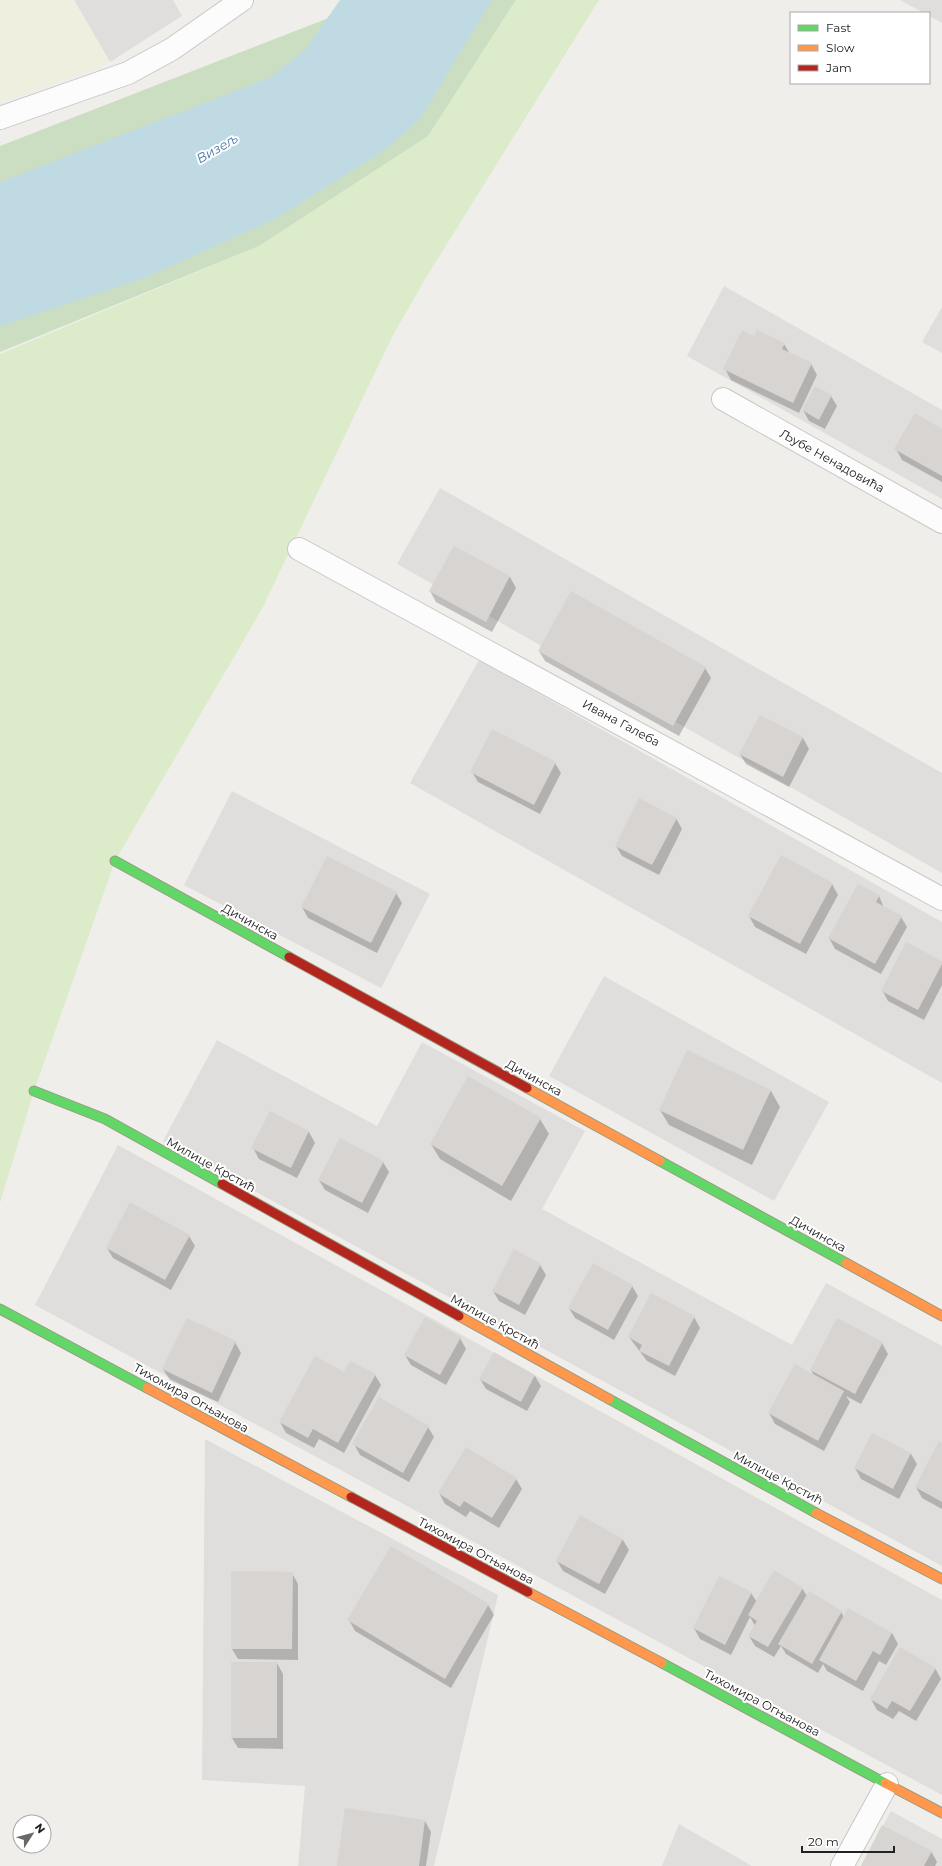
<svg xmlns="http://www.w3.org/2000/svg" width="942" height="1866" font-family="Montserrat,sans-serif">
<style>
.residential{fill:#dfdedc}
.farmland{fill:#eeefdf}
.grass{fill:#dceccb}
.forest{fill:#cbdec1}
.water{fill:#bfdae3}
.shadow{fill:#0003}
.building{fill:#d7d4d2}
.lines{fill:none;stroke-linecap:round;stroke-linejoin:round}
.street-casing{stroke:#c9c8c7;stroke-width:24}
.fast-casing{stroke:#989a82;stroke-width:11}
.slow-casing{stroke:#989a82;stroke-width:11}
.jam-casing{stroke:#989a82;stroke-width:11}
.street{stroke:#fdfcfc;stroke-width:22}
.fast{stroke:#63d668;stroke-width:9}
.slow{stroke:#ff974d;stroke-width:9}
.jam{stroke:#b3261e;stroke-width:9}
.labels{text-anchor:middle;stroke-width:4;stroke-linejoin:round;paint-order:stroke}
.street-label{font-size:12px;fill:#222;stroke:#fff}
.water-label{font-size:13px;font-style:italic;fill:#4a78ab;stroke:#fff}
</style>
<rect width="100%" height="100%" fill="#f0eeeb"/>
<!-- residential -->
<g class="residential">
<polygon points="74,0 173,0 182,16 110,62"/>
<polygon points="900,0 942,0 942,23 929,16 929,13 924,13"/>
<polygon points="724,286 942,410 942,499 687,356"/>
<polygon points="942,307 942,353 922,342"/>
<polygon points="440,488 942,773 942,873 397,564"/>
<polygon points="479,660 942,922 942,1083 410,783"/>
<polygon points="232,791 430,894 381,988 184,885"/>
<polygon points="604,976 829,1102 774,1201 549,1076"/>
<polygon points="217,1040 377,1126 422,1042 585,1131 542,1209 792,1345 826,1283 942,1346 942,1566 163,1141"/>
<polygon points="118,1145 942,1600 942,1795 35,1305"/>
<polygon points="205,1439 498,1595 434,1866 298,1866 305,1786 202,1780"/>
<polygon points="891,1811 942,1839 942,1866 861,1866"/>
<polygon points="679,1824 752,1866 662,1866"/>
</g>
<!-- farmland -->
<polygon class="farmland" points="0,0 74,0 110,62 0,103"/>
<!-- grass -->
<polygon class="grass" points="516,0 599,0 427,276 392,337 262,609 115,861 34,1091 0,1203 0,354 259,246 428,136"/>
<!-- forest -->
<polygon class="forest" points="375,0 516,0 428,136 259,246 0,352 0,146"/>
<!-- water -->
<polygon class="water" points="340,0 492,0 420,119 389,147 277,218 147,277 0,326 0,182 269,78 305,50"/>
<!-- shadow -->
<g class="shadow">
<polygon points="755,338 784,344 790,354 811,364 817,375 799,413 731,380 725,369"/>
<polygon points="831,396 837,406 825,429 809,421 803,410"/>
<polygon points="942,430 942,482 902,460 896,449"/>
<polygon points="454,547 510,577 516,588 492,632 436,602 430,591"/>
<polygon points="539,651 705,668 711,678 679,736 545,661"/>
<polygon points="760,716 803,738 809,749 789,787 746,764 740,754"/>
<polygon points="555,763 561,773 540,814 478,782 472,772"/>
<polygon points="676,818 682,829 659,875 622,856 616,846"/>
<polygon points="832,884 838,895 806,954 755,927 749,916"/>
<polygon points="396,893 402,903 377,953 308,918 302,907"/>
<polygon points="879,896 884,908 901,917 907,927 881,974 835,949 829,938"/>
<polygon points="942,962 942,985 924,1020 888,1001 882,990"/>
<polygon points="687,1051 771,1091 780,1107 752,1165 669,1125 660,1110"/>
<polygon points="270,1112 309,1132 315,1143 297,1178 259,1159 253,1148"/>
<polygon points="540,1119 549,1134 511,1201 440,1159 431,1144"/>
<polygon points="383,1162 389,1172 368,1213 325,1190 319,1180"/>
<polygon points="189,1236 195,1246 171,1290 113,1258 107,1248"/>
<polygon points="540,1265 546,1275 525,1315 499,1301 493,1291"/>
<polygon points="632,1286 638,1296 614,1340 575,1318 569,1308"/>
<polygon points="694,1317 700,1328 675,1376 647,1361 629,1337"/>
<polygon points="425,1318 460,1338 466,1349 446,1385 411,1365 405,1355"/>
<polygon points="235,1342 241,1353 218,1402 170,1380 163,1369"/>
<polygon points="882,1343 888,1354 861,1404 846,1396 850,1402 824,1451 775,1424 769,1413 814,1376 811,1370"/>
<polygon points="344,1373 375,1375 381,1385 344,1453 319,1439 314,1448 286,1433 280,1422"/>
<polygon points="535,1376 541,1386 527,1411 486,1389 480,1379"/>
<polygon points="428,1427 434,1437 409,1482 360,1455 354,1444"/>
<polygon points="872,1434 911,1454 917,1464 899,1499 861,1479 855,1468"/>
<polygon points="942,1444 942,1509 922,1498 916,1487"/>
<polygon points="516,1479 522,1489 499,1528 470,1511 466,1517 445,1504 439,1493"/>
<polygon points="580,1517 623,1540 629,1550 605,1594 563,1571 557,1561"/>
<polygon points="292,1573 298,1584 298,1660 238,1659 232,1649"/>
<polygon points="802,1588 807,1596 841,1612 844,1617 892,1633 898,1644 886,1665 879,1661 863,1691 827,1671 823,1664 818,1673 786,1654 781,1646 774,1657 755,1646 749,1636 755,1626 750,1617 731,1655 700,1639 694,1628 751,1593 757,1602"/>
<polygon points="488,1605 494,1615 451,1688 355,1631 349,1620"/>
<polygon points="277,1663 283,1674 283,1749 238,1748 232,1738"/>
<polygon points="935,1668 941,1679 916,1721 899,1711 893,1719 877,1710 871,1699"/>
<polygon points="425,1821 431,1832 426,1866 338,1866"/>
<polygon points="931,1851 937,1862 935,1866 862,1866"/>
</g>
<!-- building -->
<g class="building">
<polygon points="742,330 754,336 757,330 785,343 782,349 812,363 793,403 723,369"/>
<polygon points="815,386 832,395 819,420 802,410"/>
<polygon points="915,413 942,429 942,476 894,449"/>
<polygon points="454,546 510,576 486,622 429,591"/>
<polygon points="571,591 706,667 673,726 538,651"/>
<polygon points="760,715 803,737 783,777 739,754"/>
<polygon points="492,729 556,762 534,805 470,772"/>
<polygon points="639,798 677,818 652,865 615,846"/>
<polygon points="781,855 833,883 800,944 748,916"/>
<polygon points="327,856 397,892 371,943 301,907"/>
<polygon points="858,884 880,895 876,902 902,916 875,964 828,938"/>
<polygon points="906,942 942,961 942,964 918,1010 881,991"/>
<polygon points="687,1050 771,1090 743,1150 659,1110"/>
<polygon points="468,1076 541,1118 502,1186 430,1144"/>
<polygon points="270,1111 309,1131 291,1168 251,1148"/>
<polygon points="340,1138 384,1161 362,1203 318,1180"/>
<polygon points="130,1202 190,1235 165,1280 106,1248"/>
<polygon points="514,1249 541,1264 519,1305 492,1291"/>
<polygon points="593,1263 633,1285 608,1330 568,1308"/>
<polygon points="651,1293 695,1316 669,1366 639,1351 642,1345 628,1337"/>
<polygon points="425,1317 461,1337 440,1375 404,1355"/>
<polygon points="187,1318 236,1341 212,1393 162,1369"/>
<polygon points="837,1318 883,1342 855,1394 810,1370"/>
<polygon points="494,1352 535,1375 521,1402 479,1379"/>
<polygon points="315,1356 344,1372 350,1361 376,1374 338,1443 313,1429 308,1438 279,1422"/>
<polygon points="795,1364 844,1391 818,1441 768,1413"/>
<polygon points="379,1397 429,1426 403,1473 352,1444"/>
<polygon points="872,1433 911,1453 893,1489 854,1468"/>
<polygon points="939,1441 942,1443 942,1502 915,1487"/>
<polygon points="466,1447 517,1478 492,1518 464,1501 460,1507 438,1493"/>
<polygon points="580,1515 623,1539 599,1584 556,1561"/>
<polygon points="391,1546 489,1604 445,1679 347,1620"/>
<polygon points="774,1570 803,1588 768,1647 748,1636 757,1621 748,1615"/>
<polygon points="231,1571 293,1572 292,1649 231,1649"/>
<polygon points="719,1576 752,1592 725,1645 693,1628"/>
<polygon points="809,1591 842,1611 812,1664 778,1644"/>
<polygon points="848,1608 892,1633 880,1655 873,1651 856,1681 819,1660"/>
<polygon points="900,1647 936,1668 910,1711 892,1701 887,1709 870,1699"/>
<rect x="231" y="1662" width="46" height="76"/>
<polygon points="345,1808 425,1820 419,1866 337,1866"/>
<polygon points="882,1825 932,1851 924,1866 861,1866"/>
</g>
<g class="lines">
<defs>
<g id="street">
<polyline points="0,118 128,73 172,49 242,0"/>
<polyline points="723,399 942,522"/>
<polyline points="299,549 942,899"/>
<polyline points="842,1866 887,1784"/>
</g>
<g id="fast">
<polyline points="115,861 289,957"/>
<polyline points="34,1091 105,1119 222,1184"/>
<polyline points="660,1161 846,1263"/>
<polyline points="0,1309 147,1388"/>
<polyline points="609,1399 816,1513"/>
<polyline points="662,1663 885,1783"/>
</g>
<g id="slow">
<polyline points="527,1088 660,1161"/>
<polyline points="846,1263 942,1316"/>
<polyline points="459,1316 609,1399"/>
<polyline points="147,1388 351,1497"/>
<polyline points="816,1513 942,1579"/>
<polyline points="528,1592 662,1663"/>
<polyline points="885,1783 942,1813"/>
</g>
<g id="jam">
<polyline points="289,957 527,1088"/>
<polyline points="222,1184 459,1316"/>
<polyline points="351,1497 528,1592"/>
</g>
</defs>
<!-- street casing -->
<use href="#street" class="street-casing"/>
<!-- fast casing -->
<use href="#fast" class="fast-casing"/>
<!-- slow casing -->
<use href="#slow" class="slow-casing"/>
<!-- jam casing -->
<use href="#jam" class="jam-casing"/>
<!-- street -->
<use href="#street" class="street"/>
<!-- fast -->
<use href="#fast" class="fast"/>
<!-- slow -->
<use href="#slow" class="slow"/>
<!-- jam -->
<use href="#jam" class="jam"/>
</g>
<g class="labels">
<!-- street labels -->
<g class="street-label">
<text transform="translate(832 461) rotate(29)" y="4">Љубе Ненадовића</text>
<text transform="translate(621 723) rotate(28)" y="4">Ивана Галеба</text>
<text transform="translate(250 922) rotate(29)" y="4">Дичинска</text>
<text transform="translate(534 1078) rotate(29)" y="4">Дичинска</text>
<text transform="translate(211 1165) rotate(29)" y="4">Милице Крстић</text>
<text transform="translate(818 1234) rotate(29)" y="4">Дичинска</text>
<text transform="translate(495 1322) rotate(29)" y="4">Милице Крстић</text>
<text transform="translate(191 1398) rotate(29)" y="4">Тихомира Огњанова</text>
<text transform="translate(778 1478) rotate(28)" y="4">Милице Крстић</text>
<text transform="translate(476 1551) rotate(28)" y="4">Тихомира Огњанова</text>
<text transform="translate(762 1703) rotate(28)" y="4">Тихомира Огњанова</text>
</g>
<!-- water labels -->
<g class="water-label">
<text transform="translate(217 148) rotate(-30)" y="5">Визељ</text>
</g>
</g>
<!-- legend -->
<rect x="790" y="12" width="140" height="72" fill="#ffffff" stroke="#a7a7a7"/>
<rect x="798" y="25" width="20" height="6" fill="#63d668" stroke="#a7a7a7"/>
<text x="826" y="32" font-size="12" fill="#222222">Fast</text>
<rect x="798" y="45" width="20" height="6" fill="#ff974d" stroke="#a7a7a7"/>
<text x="826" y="52" font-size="12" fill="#222222">Slow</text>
<rect x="798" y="65" width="20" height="6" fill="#b3261e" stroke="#a7a7a7"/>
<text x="826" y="72" font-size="12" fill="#222222">Jam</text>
<!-- north arrow -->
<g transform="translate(32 1834) rotate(54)"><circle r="19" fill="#ffffff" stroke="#a7a7a7"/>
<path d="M0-3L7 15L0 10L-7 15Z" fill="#6a6968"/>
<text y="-6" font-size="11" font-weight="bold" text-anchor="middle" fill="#222222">N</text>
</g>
<!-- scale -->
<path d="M802 1846v6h92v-6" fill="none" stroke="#222222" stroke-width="2"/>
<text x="808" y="1846" font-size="12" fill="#222222" stroke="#ffffff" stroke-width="3" paint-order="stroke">20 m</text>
</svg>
